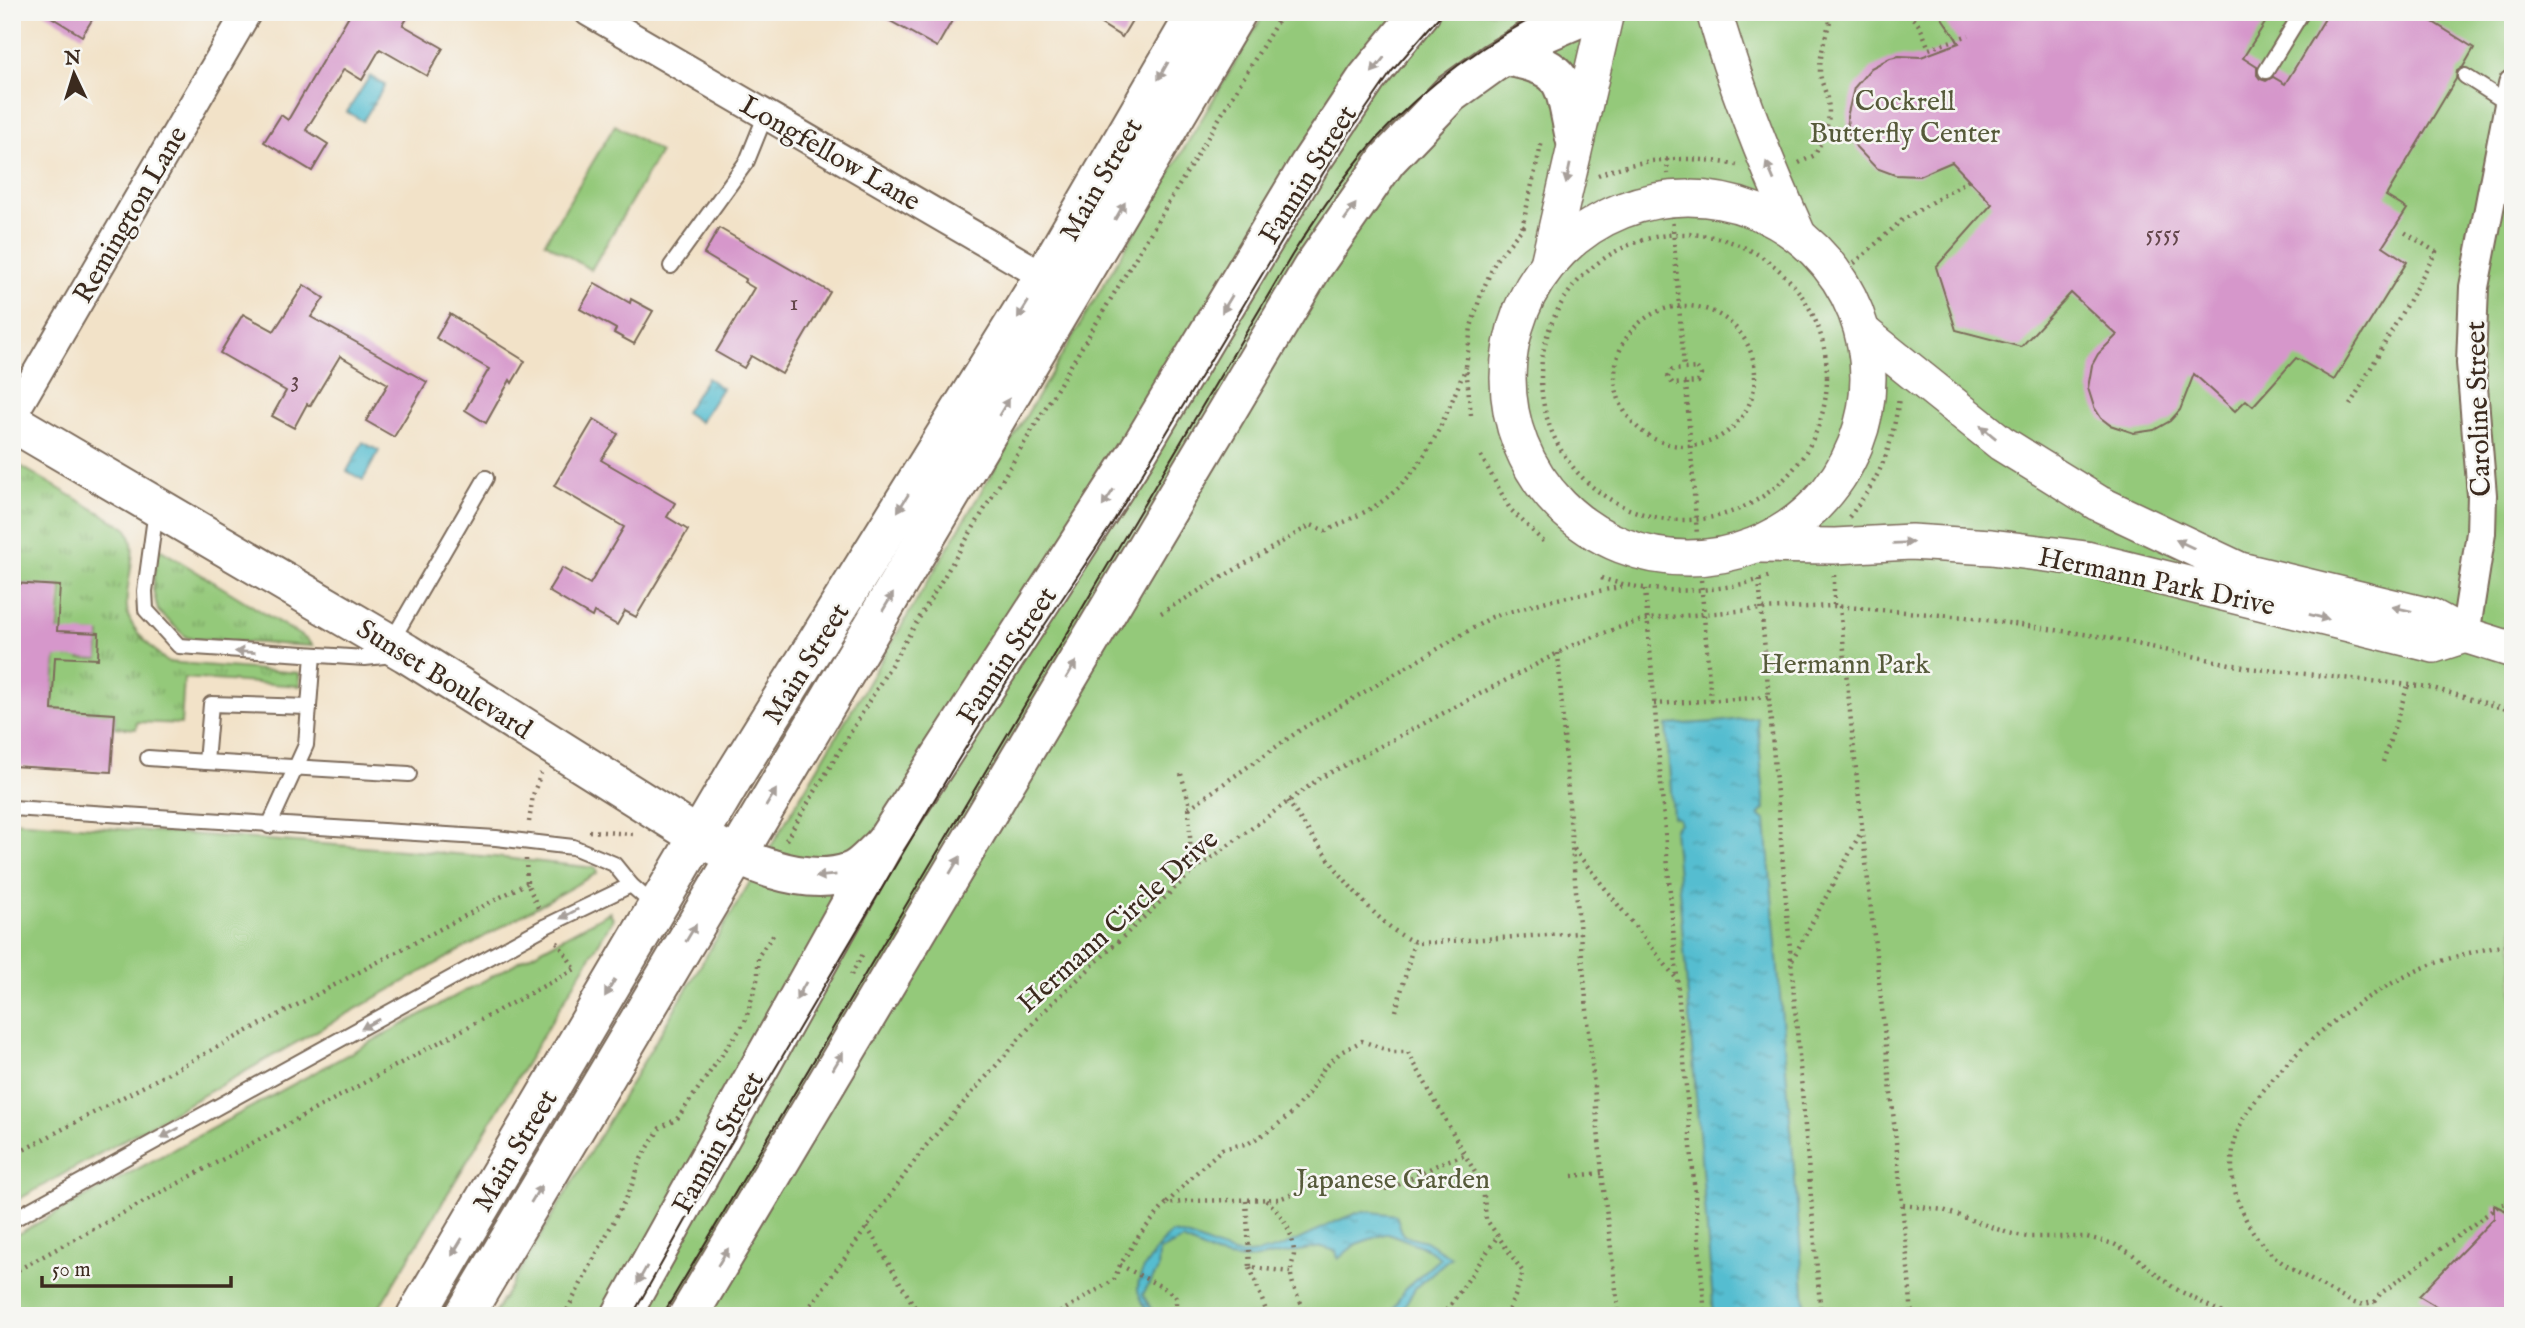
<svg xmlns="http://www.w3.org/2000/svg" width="2525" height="1328" font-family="'IM FELL English',serif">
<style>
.grass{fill:url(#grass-tufts);stroke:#687a4c;stroke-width:2}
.green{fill:#94c97a;stroke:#687a4c;stroke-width:2}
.water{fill:url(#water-ripples);stroke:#487477;stroke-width:2}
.building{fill:#d697cb}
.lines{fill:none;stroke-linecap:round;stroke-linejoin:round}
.service-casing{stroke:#7b6a5a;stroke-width:18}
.minor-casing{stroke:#7b6a5a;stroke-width:32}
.tertiary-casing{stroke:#7b6a5a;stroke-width:38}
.secondary-casing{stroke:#7b6a5a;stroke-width:42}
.primary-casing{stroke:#7b6a5a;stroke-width:42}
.path{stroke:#7b6a5a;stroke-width:4.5;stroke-dasharray:2 5;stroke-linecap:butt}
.service{stroke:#fff;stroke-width:14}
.minor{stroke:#fff;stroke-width:28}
.tertiary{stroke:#fff;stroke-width:35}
.secondary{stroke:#fff;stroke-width:38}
.primary{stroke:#fff;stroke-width:38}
.tram{stroke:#3b2a1e;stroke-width:2}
.oneway{fill:#a79f9a}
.labels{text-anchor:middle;stroke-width:5;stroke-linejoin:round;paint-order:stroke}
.number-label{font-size:24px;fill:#624549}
.park-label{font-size:28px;fill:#565a3a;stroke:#f6f6f2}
.street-label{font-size:28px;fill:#3b2a1e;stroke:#f6f6f2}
</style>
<defs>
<pattern id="grass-tufts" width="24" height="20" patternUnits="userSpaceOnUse" patternTransform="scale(1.75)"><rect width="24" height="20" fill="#94c97a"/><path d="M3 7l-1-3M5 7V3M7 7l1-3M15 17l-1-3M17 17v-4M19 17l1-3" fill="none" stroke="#7aa363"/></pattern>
<pattern id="water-ripples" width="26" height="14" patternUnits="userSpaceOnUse" patternTransform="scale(1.75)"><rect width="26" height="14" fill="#54bdd0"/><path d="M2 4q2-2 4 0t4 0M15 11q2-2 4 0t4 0" fill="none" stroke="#479aa8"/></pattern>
</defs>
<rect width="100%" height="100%" fill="#f6f6f2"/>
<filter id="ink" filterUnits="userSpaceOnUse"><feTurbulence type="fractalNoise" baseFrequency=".0143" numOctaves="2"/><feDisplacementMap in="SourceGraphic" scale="14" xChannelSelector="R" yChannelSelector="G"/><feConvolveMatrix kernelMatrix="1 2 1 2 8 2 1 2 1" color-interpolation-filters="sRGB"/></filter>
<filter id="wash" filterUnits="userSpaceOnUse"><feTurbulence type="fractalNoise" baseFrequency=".00686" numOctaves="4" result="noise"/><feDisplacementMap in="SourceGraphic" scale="28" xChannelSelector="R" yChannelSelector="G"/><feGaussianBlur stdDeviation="1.57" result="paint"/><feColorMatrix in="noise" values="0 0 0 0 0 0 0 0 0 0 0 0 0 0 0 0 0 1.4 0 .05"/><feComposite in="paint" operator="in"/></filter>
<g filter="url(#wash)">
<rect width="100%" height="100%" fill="#f2e2c8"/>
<!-- grass -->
<g class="grass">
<path d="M12,461L126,528C144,553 118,592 130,620C137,636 155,650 167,662L299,673L300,686L184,678L181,724L137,722L136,729L114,727L115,715L37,710L38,696H53L56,651L80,652L79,659H98L100,634L82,633L58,635L62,587L12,583Z"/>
<polygon points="158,548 306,639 313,646 193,639 186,637 158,611 153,589"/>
</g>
<!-- green -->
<g class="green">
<polygon points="1265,12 2513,12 2513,1316 493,1316"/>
<polygon points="615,125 660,152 591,270 545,242"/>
<polygon points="12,821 495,857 596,868 597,873 12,1203"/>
<polygon points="610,912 613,919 374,1316 12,1316 12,1237"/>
</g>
<!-- water -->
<g class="water">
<polygon points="370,76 385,85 363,121 347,112"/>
<polygon points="707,378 722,388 700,422 685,412"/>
<polygon points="363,442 379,451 363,480 347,471"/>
<polygon points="1757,717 1765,809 1759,815 1766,821 1806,1316 1714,1316 1674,829 1680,823 1678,818 1673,817 1666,725 1717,722"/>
<path d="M1364,1211L1396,1215L1403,1235L1425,1241L1451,1257L1416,1287L1398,1316H1389L1405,1289L1440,1258L1426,1248L1388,1233L1356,1244L1338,1259L1336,1251L1322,1247L1246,1260L1228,1258L1215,1255L1183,1240L1159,1251L1158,1270L1143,1294L1155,1316H1149C1146,1308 1139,1298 1138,1290C1136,1273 1160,1244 1171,1233C1198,1235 1222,1256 1249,1254C1292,1251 1323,1222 1364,1211Z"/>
</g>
<g id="blocks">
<!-- building -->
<g class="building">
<polygon points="43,12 97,12 82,36"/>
<polygon points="351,12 411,12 403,25 443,48 427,76 380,49 362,80 344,69 306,130 328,144 312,171 264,142 281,115 288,120"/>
<polygon points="874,12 957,12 937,47"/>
<polygon points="1082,12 1137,12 1122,37"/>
<polygon points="1938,12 2272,12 2243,58 2257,67 2257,75 2260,79 2266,81 2273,77 2285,84 2329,12 2417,12 2474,48 2463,67 2457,71 2456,79 2386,196 2407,209 2383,246 2407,262 2334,380 2296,358 2253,406 2246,400 2235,411 2194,374 2180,410 2170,421 2154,430 2134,433 2110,425 2101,418 2094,407 2088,388 2092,365 2098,354 2117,335 2071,293 2021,347 1956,330 1936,267 1992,204 1952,162 1919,176 1895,175 1876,168 1856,147 1849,134 1847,117 1854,88 1871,68 1890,58 1899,56 1921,57 1959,43"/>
<polygon points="719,228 830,292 782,374 751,356 744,368 716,352 754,288 744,282 746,279 704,254"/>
<polygon points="595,283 630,303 631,299 653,311 634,344 614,333 616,329 580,309"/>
<polygon points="304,285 324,298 311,317 427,382 394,437 366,421 388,384 340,356 310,406 307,404 294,428 272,416 286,391 220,353 243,314 274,331"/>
<polygon points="450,314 525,361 512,383 510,380 486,423 465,410 489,369 436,338"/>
<polygon points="594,419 618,434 601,460 675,503 667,517 688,530 636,617 625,611 617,625 594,612 592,617 548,591 562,568 590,584 624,527 554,486"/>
<polygon points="12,583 60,586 57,631 99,633 98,659 55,657 52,710 115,714 111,772 12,766"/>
<polygon points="2494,1205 2513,1214 2513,1316 2453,1316 2419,1296 2494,1218"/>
</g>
</g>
</g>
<g filter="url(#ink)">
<use href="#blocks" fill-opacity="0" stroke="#7b6a5a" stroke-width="2"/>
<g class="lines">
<defs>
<g id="service">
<polyline points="2266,71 2302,12"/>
<polyline points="2465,76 2512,106"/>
<polyline points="671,266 747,161 766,114"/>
<polyline points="156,510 145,591 146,610 179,646 365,658 393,655"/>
<polyline points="391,642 486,478"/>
<polyline points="309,707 211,704 206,762 409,774"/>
<polyline points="148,758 206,762"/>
<polyline points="12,808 496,838 573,847 614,864 631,885 656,907"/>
<polyline points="269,826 306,745 313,655"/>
<polyline points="12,1220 546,926 631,885"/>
</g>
<g id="minor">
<polyline points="589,12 1059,285"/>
<polyline points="12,416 247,12"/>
<polyline points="2465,635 2481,533 2482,495 2471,363 2474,287 2513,84"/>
</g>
<g id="tertiary">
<path d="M1714,12C1736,88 1765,161 1798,234"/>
<circle cx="1688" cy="378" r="180"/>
<polyline points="1548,264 1606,12"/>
<polyline points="1864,333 2001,443 2098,503 2240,570 2430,616 2465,635 2513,650"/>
<polyline points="1760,545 1835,546 1911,542 1991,547 2086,559 2434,645 2465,635"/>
</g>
<path id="secondary" d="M12,422L406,653L699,837C741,859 803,889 850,872C862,868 874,853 884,844"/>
<g id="primary">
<path d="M1505,56C1568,67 1563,81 1575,138"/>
<polyline points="416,1316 737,771 1044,276 1197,12"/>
<polyline points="464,1316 1237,12"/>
<polyline points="621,1316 884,844 1137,453 1309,165 1367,78 1421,12"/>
<polyline points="688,1316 1312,268 1387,160 1450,94 1493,63 1537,36 1593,12"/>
</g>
</defs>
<!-- service casing -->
<use href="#service" class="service-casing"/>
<!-- minor casing -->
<use href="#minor" class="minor-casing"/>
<!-- tertiary casing -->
<use href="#tertiary" class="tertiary-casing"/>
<!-- secondary casing -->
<use href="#secondary" class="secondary-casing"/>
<!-- primary casing -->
<use href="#primary" class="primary-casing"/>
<!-- path -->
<g class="path">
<path d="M1893,12C1919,16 1920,26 1929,49L1969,35"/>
<polyline points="1667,159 1668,174"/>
<path d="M1799,163L1815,155C1824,136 1833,119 1827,98C1825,89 1820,80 1820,71C1820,51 1827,31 1833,12"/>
<path d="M1598,175C1644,157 1689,155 1737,165"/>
<polyline points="1672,216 1684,369"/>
<polyline points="1522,228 1542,141"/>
<circle cx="1684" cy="377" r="143"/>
<polyline points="1849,268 1901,221 1969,180"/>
<circle cx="1685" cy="376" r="70"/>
<polygon points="1697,368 1701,375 1698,382 1673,384 1668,377 1672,370"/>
<polyline points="1686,383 1697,535"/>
<polyline points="2350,405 2436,252 2401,230"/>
<polyline points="1471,415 1466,367 1471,327 1481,294 1496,260 1525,225"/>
<polyline points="1481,456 1510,509 1545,543"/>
<path d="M1849,517C1882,475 1891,451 1899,398"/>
<polyline points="1834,575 1834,606"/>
<path d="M1601,578C1655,596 1718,594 1771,576"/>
<polyline points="1701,580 1711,700"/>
<polyline points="1759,580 1821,1316"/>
<polyline points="1645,589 1705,1316"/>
<path d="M1840,606C1861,843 1893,1079 1912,1316"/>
<path d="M1161,613L1311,525L1326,531C1341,523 1356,517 1370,509C1423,479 1444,420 1466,367"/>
<polyline points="1558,653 1572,847 1602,1173 1619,1316"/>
<polyline points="1654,704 1770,697"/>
<polyline points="2383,762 2408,685"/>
<polyline points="1181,774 1189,802 1191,872"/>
<path d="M1288,801C1312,837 1377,934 1419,943L1580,933"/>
<polyline points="1189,808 1303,728 1492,617 1547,601 1625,586"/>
<polyline points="529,822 533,795 541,773"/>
<polyline points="589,831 633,834"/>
<polyline points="786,840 1283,12"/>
<polyline points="1574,849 1675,977"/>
<polyline points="526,859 527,883 539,910"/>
<polyline points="557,942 576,970"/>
<polyline points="1792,960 1861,832"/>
<polyline points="851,975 863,954 860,953"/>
<polyline points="1396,1011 1414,942"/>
<polyline points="12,1156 527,883"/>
<polyline points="1572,1176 1602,1173"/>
<path d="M1266,1200C1282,1214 1293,1231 1294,1253C1294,1260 1290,1267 1291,1275C1293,1290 1301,1303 1308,1316"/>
<polyline points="1246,1201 1250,1267 1290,1272"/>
<polyline points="1167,1203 1199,1170 1222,1149 1249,1143 1272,1129 1291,1114 1309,1093 1324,1068 1341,1052 1362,1041 1393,1052 1408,1052 1465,1155"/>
<polyline points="1903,1205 1943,1210 2008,1233 2028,1237 2087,1237 2114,1244 2132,1254 2174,1288 2228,1316"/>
<polyline points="867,1227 920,1316"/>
<polyline points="1120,1265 1164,1288 1176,1297 1176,1316"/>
<polyline points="1250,1267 1268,1316"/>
<polyline points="12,1273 575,969"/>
<polyline points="2375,1302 2380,1294 2497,1207 2513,1199"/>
<polyline points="564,1316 631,1188 641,1159 660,1128 677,1119 745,1022 758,977 758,956 776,931"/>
<polyline points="803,1316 924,1148 1042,1013 1191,873 1320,778 1573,645 1623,626 1648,619 1761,609 1834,606 1965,617 2105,637 2248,668 2429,687 2513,711"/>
<polyline points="1054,1316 1114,1280 1120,1265 1140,1234 1166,1204 1189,1201 1279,1199 1320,1184 1390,1189 1443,1162 1465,1155 1483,1186 1486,1219 1523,1272 1515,1296 1505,1316"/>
<polyline points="1443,1316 1498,1236"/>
<path d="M2381,1316L2375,1302C2370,1302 2364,1305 2359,1304C2349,1303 2314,1281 2302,1275C2272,1259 2253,1239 2240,1206C2230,1182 2229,1152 2239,1128C2246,1110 2260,1095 2272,1080C2314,1031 2366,993 2425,967C2453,956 2483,949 2513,944"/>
</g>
<!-- service -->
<use href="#service" class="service"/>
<!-- minor -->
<use href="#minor" class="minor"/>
<!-- tertiary -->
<use href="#tertiary" class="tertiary"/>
<!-- secondary -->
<use href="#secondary" class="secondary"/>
<!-- primary -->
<use href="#primary" class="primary"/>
<!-- tram -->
<g class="tram">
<polyline points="632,1316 695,1204 952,770 998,695 1110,527 1334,155 1392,71 1443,12"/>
<path d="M662,1316L1292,255C1313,222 1335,189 1360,158C1409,98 1474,49 1543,12"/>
</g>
</g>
<!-- one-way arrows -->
<defs><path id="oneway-solid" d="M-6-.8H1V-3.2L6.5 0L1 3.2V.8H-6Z" transform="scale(1.75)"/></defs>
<g class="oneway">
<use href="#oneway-solid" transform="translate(1378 65) rotate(129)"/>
<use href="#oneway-solid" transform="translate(1163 71) rotate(120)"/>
<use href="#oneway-solid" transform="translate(1770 171) rotate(-113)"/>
<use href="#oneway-solid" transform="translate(1568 174) rotate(102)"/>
<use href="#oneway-solid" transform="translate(1120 211) rotate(-60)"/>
<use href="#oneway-solid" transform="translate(1350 212) rotate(-55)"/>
<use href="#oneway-solid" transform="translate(1227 304) rotate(121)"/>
<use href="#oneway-solid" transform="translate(1023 310) rotate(122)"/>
<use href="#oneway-solid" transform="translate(1004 407) rotate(-59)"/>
<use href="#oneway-solid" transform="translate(1988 432) rotate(-141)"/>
<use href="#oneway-solid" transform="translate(1108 498) rotate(123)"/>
<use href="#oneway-solid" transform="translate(903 503) rotate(122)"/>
<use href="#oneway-solid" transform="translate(1903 543) rotate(-2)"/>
<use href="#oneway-solid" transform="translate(2185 544) rotate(-155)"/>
<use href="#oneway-solid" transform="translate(888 602) rotate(-59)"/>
<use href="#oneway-solid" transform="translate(2402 609) rotate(-167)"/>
<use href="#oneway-solid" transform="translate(2319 617) rotate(14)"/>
<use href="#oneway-solid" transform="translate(245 652) rotate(-177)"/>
<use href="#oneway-solid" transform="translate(1071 670) rotate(-59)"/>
<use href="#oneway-solid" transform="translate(771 798) rotate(-59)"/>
<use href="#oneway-solid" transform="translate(955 865) rotate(-59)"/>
<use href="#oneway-solid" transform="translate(826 876) rotate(174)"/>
<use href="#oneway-solid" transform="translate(569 914) rotate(152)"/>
<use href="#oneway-solid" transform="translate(691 933) rotate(-59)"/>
<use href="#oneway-solid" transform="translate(610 988) rotate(121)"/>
<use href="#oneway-solid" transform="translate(801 991) rotate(119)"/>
<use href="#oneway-solid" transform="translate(370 1024) rotate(151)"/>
<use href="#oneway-solid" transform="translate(838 1061) rotate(-59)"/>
<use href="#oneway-solid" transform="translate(170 1133) rotate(151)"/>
<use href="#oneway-solid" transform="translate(536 1194) rotate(-59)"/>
<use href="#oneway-solid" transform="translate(457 1247) rotate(121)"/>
<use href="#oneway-solid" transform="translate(723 1257) rotate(-59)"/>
<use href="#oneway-solid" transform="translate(642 1275) rotate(119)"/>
</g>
</g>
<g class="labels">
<!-- number labels -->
<g class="number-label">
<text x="2163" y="241">5555</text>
<text x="794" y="310">1</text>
<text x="295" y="387">3</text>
</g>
<!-- park labels -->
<g class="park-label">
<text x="1905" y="110">Cockrell<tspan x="1905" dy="32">Butterfly Center</tspan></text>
<text x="1845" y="673">Hermann Park</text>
<text x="1393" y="1188">Japanese Garden</text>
</g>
<!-- street labels -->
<g class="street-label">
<text transform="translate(831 152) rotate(30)" y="10">Longfellow Lane</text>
<text transform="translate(1307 174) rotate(-58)" y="10">Fannin Street</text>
<text transform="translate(1100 179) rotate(-60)" y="10">Main Street</text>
<text transform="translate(129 214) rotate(-60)" y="10">Remington Lane</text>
<text transform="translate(2477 409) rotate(-92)" y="10">Caroline Street</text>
<text transform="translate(2157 580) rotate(12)" y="10">Hermann Park Drive</text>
<text transform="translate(1006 655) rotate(-57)" y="10">Fannin Street</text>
<text transform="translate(805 663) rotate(-58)" y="10">Main Street</text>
<text transform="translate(445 678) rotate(32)" y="10">Sunset Boulevard</text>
<text transform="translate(1117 920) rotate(-42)" y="10">Hermann Circle Drive</text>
<text transform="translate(717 1142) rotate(-61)" y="10">Fannin Street</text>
<text transform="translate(514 1150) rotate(-59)" y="10">Main Street</text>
</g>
</g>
<!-- margin -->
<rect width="2525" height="1328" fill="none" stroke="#f6f6f2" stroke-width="42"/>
<!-- north arrow -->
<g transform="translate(74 74) rotate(356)" stroke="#f6f6f2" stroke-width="5" paint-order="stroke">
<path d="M0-5L12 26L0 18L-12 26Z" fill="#3b2a1e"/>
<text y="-10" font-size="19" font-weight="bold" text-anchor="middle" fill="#3b2a1e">N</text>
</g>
<!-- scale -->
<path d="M42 1276v10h189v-10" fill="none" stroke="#3b2a1e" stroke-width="3.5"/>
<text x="52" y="1276" font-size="21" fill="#3b2a1e" stroke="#f6f6f2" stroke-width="5" paint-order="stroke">50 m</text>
</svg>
